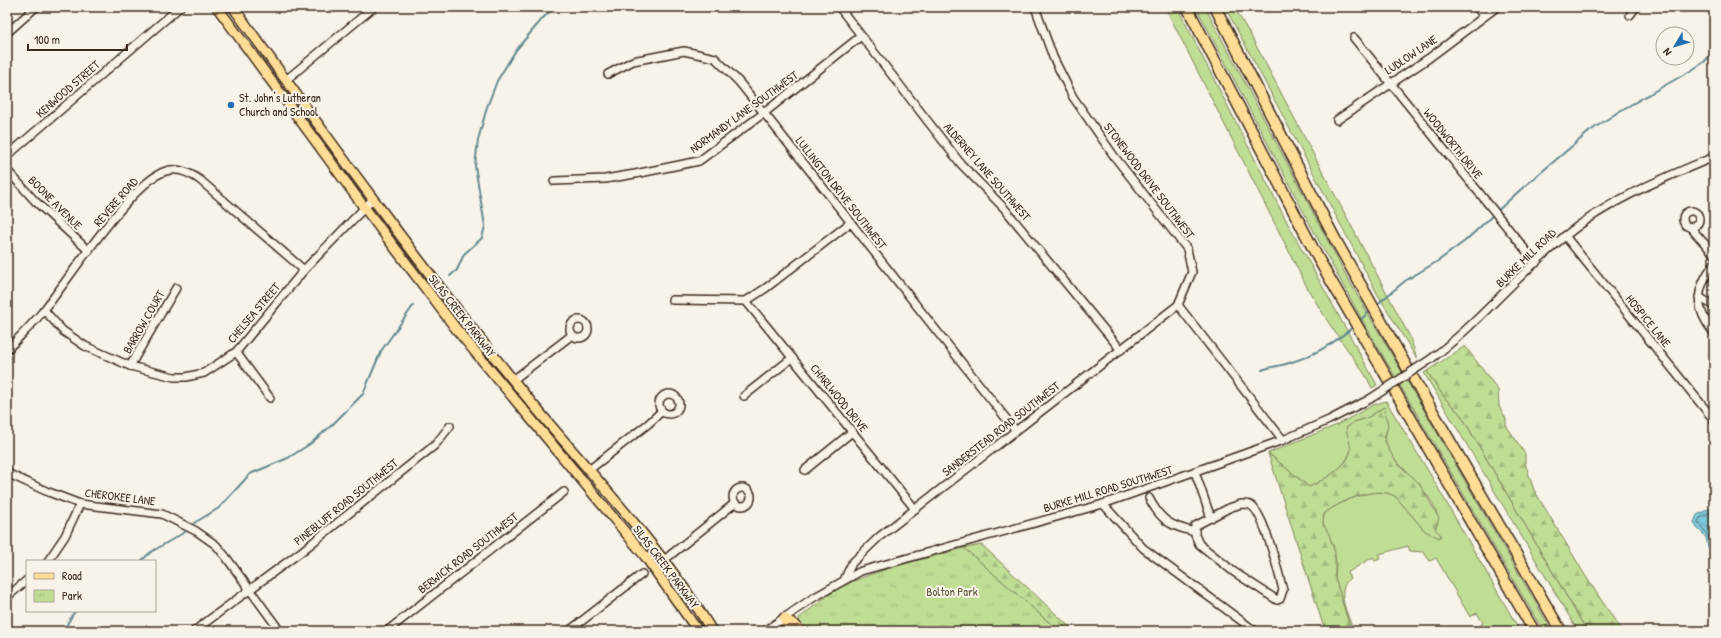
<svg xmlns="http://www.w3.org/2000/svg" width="1721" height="638" font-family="'Patrick Hand',sans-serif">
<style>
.grass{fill:#c0dd94;stroke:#7e8459}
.forest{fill:url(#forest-firs);stroke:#7e8459}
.park{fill:url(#park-tufts);stroke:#7e8459}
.water{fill:url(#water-waves);stroke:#638990}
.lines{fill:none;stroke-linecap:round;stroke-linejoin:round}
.shore{stroke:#556a6a;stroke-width:1}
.stream{stroke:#638990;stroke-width:2}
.minor-casing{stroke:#3b2a1e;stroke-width:10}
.major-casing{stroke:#3b2a1e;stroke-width:12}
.highway-casing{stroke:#3b2a1e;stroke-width:13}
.minor{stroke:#f7f3e8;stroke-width:7}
.major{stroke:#ffdd96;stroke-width:9}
.highway{stroke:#ffdd96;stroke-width:10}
.minor-bridge-casing{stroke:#3b2a1e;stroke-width:10;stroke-linecap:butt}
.minor-bridge{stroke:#f7f3e8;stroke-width:7}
.poi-dot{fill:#1f6fb2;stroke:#f7f3e8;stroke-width:1.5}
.labels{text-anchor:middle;stroke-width:4;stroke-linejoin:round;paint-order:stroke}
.street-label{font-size:12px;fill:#3b2a1e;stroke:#f7f3e8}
.poi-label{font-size:12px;fill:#3b2a1e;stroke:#f7f3e8;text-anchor:start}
.park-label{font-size:12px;fill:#5c573c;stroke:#f7f3e8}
</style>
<defs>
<pattern id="forest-firs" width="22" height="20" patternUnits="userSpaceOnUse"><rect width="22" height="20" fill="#c0dd94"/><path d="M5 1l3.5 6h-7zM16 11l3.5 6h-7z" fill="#a6be7f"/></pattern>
<pattern id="park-tufts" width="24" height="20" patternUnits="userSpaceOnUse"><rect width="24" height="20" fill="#c0dd94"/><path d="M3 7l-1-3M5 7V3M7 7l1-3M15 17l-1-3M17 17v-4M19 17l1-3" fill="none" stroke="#a6be7f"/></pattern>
<pattern id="water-waves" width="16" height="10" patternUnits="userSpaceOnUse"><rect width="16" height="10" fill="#7dc9dc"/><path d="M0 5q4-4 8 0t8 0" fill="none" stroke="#68a3b2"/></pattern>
</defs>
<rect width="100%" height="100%" fill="#f7f3e8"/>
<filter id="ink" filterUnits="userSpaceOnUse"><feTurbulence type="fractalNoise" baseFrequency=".025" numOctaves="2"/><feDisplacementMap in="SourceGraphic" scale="8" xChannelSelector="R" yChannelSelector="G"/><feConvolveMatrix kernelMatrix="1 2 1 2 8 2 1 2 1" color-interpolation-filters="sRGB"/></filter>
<g filter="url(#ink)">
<!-- grass -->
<g class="grass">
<polygon points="1165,7 1177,7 1288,224 1377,385 1372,388 1366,376 1330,325 1309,291"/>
<polygon points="1196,7 1205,7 1348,279 1552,631 1543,631 1361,318 1320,243"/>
<polygon points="1225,7 1234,7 1251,36 1410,337 1417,359 1378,295"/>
<polygon points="1427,371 1444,397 1461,415 1587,631 1578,631 1424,373"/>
<path d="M1386,401L1430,474L1520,631H1480L1477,627L1483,623L1477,613L1470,617L1436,558L1430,561L1423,552L1410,551L1408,546L1379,554L1380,559L1375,561L1373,557L1347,573L1350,578C1334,592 1349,614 1353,631H1351L1335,578L1336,563L1333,545L1323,524L1324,514C1339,501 1379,484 1396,497L1425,531L1435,529C1450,504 1397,469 1388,449C1383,435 1387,437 1387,425C1387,420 1386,413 1384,407L1367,418L1354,422C1353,432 1353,444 1350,453C1344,469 1324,480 1309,487L1268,453L1337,425L1373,405Z"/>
</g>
<!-- forest -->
<g class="forest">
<polygon points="1465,346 1498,390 1499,406 1506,419 1506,425 1525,454 1525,463 1534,490 1588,580 1622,631 1587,631 1461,415 1444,397 1427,371"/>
<path d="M1384,407L1388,426L1384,438L1389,450L1398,464L1419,483L1439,518L1435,529L1441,535L1439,538L1425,531L1396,497C1379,484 1339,501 1324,514L1323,524L1329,534L1335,553V578L1351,631H1325L1268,453L1309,487C1322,481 1346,468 1350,453C1352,446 1347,435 1346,428L1354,422L1367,418Z"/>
<polygon points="982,545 1074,631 1059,631 964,548"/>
</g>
<!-- park -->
<path class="park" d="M964,548L1059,631H804L800,623L799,618C815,606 831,591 849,583C885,567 926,559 964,548Z"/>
<!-- water -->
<path class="water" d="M1714,506V549L1711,550C1706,547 1708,543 1706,538C1703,532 1696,530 1694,522L1697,515Z"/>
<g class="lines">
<!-- shore -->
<polyline class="shore" points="1714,511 1700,518 1698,522 1708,535 1711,544 1714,545"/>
<!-- stream -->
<g class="stream">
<polyline points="450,276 457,270 464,254 482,238 485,226 475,166 478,140 487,107 497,81 516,50 543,18 555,7"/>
<polyline points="1375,306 1405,281 1438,261 1465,241 1519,191 1590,131 1618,112 1692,70 1704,62 1714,51"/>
<polyline points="1358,322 1371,310"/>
<path d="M1262,370C1272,366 1283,366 1292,362C1315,355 1336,342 1354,326"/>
<polyline points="194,523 219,508 250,474 288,458 310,444 332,425 363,394 381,351 413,306"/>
<polyline points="141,561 151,552 185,532"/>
<polyline points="63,631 73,614 76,611"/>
</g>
<defs>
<g id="minor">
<polyline points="839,7 961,164 1004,208 1121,350"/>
<polyline points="1035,7 1053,57 1073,97 1114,156 1187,249 1192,272 1178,305 1283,440"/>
<polyline points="1476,7 1484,16"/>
<polyline points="1630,15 1636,7"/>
<polyline points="7,33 36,7"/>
<polyline points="1354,38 1536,263"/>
<polyline points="608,74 633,61 684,51 715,58 739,82 764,113 1016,431"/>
<polyline points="286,80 374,7"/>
<polyline points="1337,120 1429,58 1497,7"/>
<polyline points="7,156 180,7"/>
<polyline points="7,170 35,201 89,251"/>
<polyline points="554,181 605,179 635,174 699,161 764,113 861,36"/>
<circle cx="1691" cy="219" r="8"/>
<polyline points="1690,227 1714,254"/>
<polyline points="1565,236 1714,420"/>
<path d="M1714,264C1695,289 1694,308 1714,333"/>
<polyline points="1699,297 1714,306"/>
<polyline points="672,300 746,301 766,288 850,223"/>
<polyline points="746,301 915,509"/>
<polyline points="44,310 63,331 85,346 130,366 174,377 186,377 204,373 236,352 304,270 373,199"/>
<circle cx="579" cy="329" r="9"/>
<path d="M7,350C19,337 33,324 44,310C69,279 132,181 166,171C178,167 190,173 200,180L304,270"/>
<polyline points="236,352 270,398"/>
<path d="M1431,359C1480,322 1517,275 1565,236C1609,200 1661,179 1714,157"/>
<polyline points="130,366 176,288"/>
<polyline points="513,380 572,335"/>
<circle cx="669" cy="404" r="10"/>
<polyline points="744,396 792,358"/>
<polyline points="589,470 648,424 662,411"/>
<polyline points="805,470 852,432"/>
<polyline points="1195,472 1211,518"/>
<polyline points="7,473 46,491 80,504 162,514 196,531 216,545 226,557 280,631"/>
<circle cx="742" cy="497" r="9"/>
<path d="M1149,498C1161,521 1170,526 1195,532"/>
<polyline points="1103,504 1143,548 1255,631"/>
<path d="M1241,504C1243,504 1248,504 1250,505C1264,511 1279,575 1283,590L1280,599L1277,600L1234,572L1199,544L1195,535V526L1229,508Z"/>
<polyline points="48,561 65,536 80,504"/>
<polyline points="663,561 735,503"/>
<polyline points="845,578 852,563 879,537 1178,305"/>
<polyline points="7,597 27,580"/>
<polyline points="194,631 302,551 435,445 450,426"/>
<polyline points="387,631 564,492"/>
<polyline points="569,631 642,574"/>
<polyline points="765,631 813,598 861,571 1103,504 1283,440 1329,420 1370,399"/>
</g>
<g id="major">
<polyline points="217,7 364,207 457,330 645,556 698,631"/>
<path d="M233,7C324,133 415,259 513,380C579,463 657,539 712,631"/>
<polyline points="784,618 795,625 800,631"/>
<polyline points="784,618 789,631"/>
</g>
<g id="highway">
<polyline points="1187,7 1319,260 1534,631"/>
<polyline points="1215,7 1335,239 1409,371 1561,631"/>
</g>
</defs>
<!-- minor casing -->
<use href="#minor" class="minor-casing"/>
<!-- major casing -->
<use href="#major" class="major-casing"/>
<!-- highway casing -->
<use href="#highway" class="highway-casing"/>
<!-- minor -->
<use href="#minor" class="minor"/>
<!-- major -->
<use href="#major" class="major"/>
<!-- highway -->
<use href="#highway" class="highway"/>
<defs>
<polyline id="minor-bridge" points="1370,399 1431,359"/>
</defs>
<!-- minor-bridge casing -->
<use href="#minor-bridge" class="minor-bridge-casing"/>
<!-- minor-bridge -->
<use href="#minor-bridge" class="minor-bridge"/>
</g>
</g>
<!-- markers -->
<circle class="poi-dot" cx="231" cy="105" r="4"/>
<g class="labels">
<!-- street labels -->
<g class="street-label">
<text transform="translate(1411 55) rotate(-34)" y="4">LUDLOW LANE</text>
<text transform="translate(68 89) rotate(-41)" y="4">KENWOOD STREET</text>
<text transform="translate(744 112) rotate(-36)" y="4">NORMANDY LANE SOUTHWEST</text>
<text transform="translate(1453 144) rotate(51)" y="4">WOODWORTH DRIVE</text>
<text transform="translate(987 172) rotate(49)" y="4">ALDERNEY LANE SOUTHWEST</text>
<text transform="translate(1149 181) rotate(53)" y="4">STONEWOOD DRIVE SOUTHWEST</text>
<text transform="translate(841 193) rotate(52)" y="4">LULLINGTON DRIVE SOUTHWEST</text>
<text transform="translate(116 202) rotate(-49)" y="4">REVERE ROAD</text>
<text transform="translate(55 203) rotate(45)" y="4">BOONE AVENUE</text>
<text transform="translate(1526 258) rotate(-44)" y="4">BURKE MILL ROAD</text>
<text transform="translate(254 313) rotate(-50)" y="4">CHELSEA STREET</text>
<text transform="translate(462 316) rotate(52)" y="4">SILAS CREEK PARKWAY</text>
<text transform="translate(1648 321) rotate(51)" y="4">HOSPICE LANE</text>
<text transform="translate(144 322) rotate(-60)" y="4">BARROW COURT</text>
<text transform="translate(839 398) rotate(51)" y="4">CHARLWOOD DRIVE</text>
<text transform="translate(1001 429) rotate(-38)" y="4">SANDERSTEAD ROAD SOUTHWEST</text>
<text transform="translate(1108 489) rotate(-17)" y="4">BURKE MILL ROAD SOUTHWEST</text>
<text transform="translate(120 497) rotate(7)" y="4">CHEROKEE LANE</text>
<text transform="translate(346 502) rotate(-39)" y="4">PINEBLUFF ROAD SOUTHWEST</text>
<text transform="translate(468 553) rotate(-38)" y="4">BERWICK ROAD SOUTHWEST</text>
<text transform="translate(666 567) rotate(53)" y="4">SILAS CREEK PARKWAY</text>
</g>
<!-- poi labels -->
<g class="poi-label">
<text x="239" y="102">St. John's Lutheran<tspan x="239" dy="14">Church and School</tspan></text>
</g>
<!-- park labels -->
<g class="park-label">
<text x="952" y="596">Bolton Park</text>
</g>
</g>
<!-- margin -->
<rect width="1721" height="638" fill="none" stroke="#f7f3e8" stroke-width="24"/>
<rect x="12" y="12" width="1697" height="614" fill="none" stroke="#3b2a1e" stroke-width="1.5" filter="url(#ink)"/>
<!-- legend -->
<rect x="26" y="560" width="130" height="52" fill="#f7f3e8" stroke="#aca397"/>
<rect x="34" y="573" width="20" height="6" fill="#ffdd96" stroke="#aca397"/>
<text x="62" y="580" font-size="12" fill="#3b2a1e">Road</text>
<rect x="34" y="590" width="20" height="12" fill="url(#park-tufts)" stroke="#aca397"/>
<text x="62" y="600" font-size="12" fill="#3b2a1e">Park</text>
<!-- north arrow -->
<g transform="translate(1675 46) rotate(232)"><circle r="19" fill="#f7f3e8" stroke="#aca397"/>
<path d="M0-3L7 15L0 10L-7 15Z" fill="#1f6fb2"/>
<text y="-6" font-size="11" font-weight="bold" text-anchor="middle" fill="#3b2a1e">N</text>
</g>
<!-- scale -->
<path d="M28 44v6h99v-6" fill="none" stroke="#3b2a1e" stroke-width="2"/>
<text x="34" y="44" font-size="12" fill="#3b2a1e" stroke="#f7f3e8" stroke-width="3" paint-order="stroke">100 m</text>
</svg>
